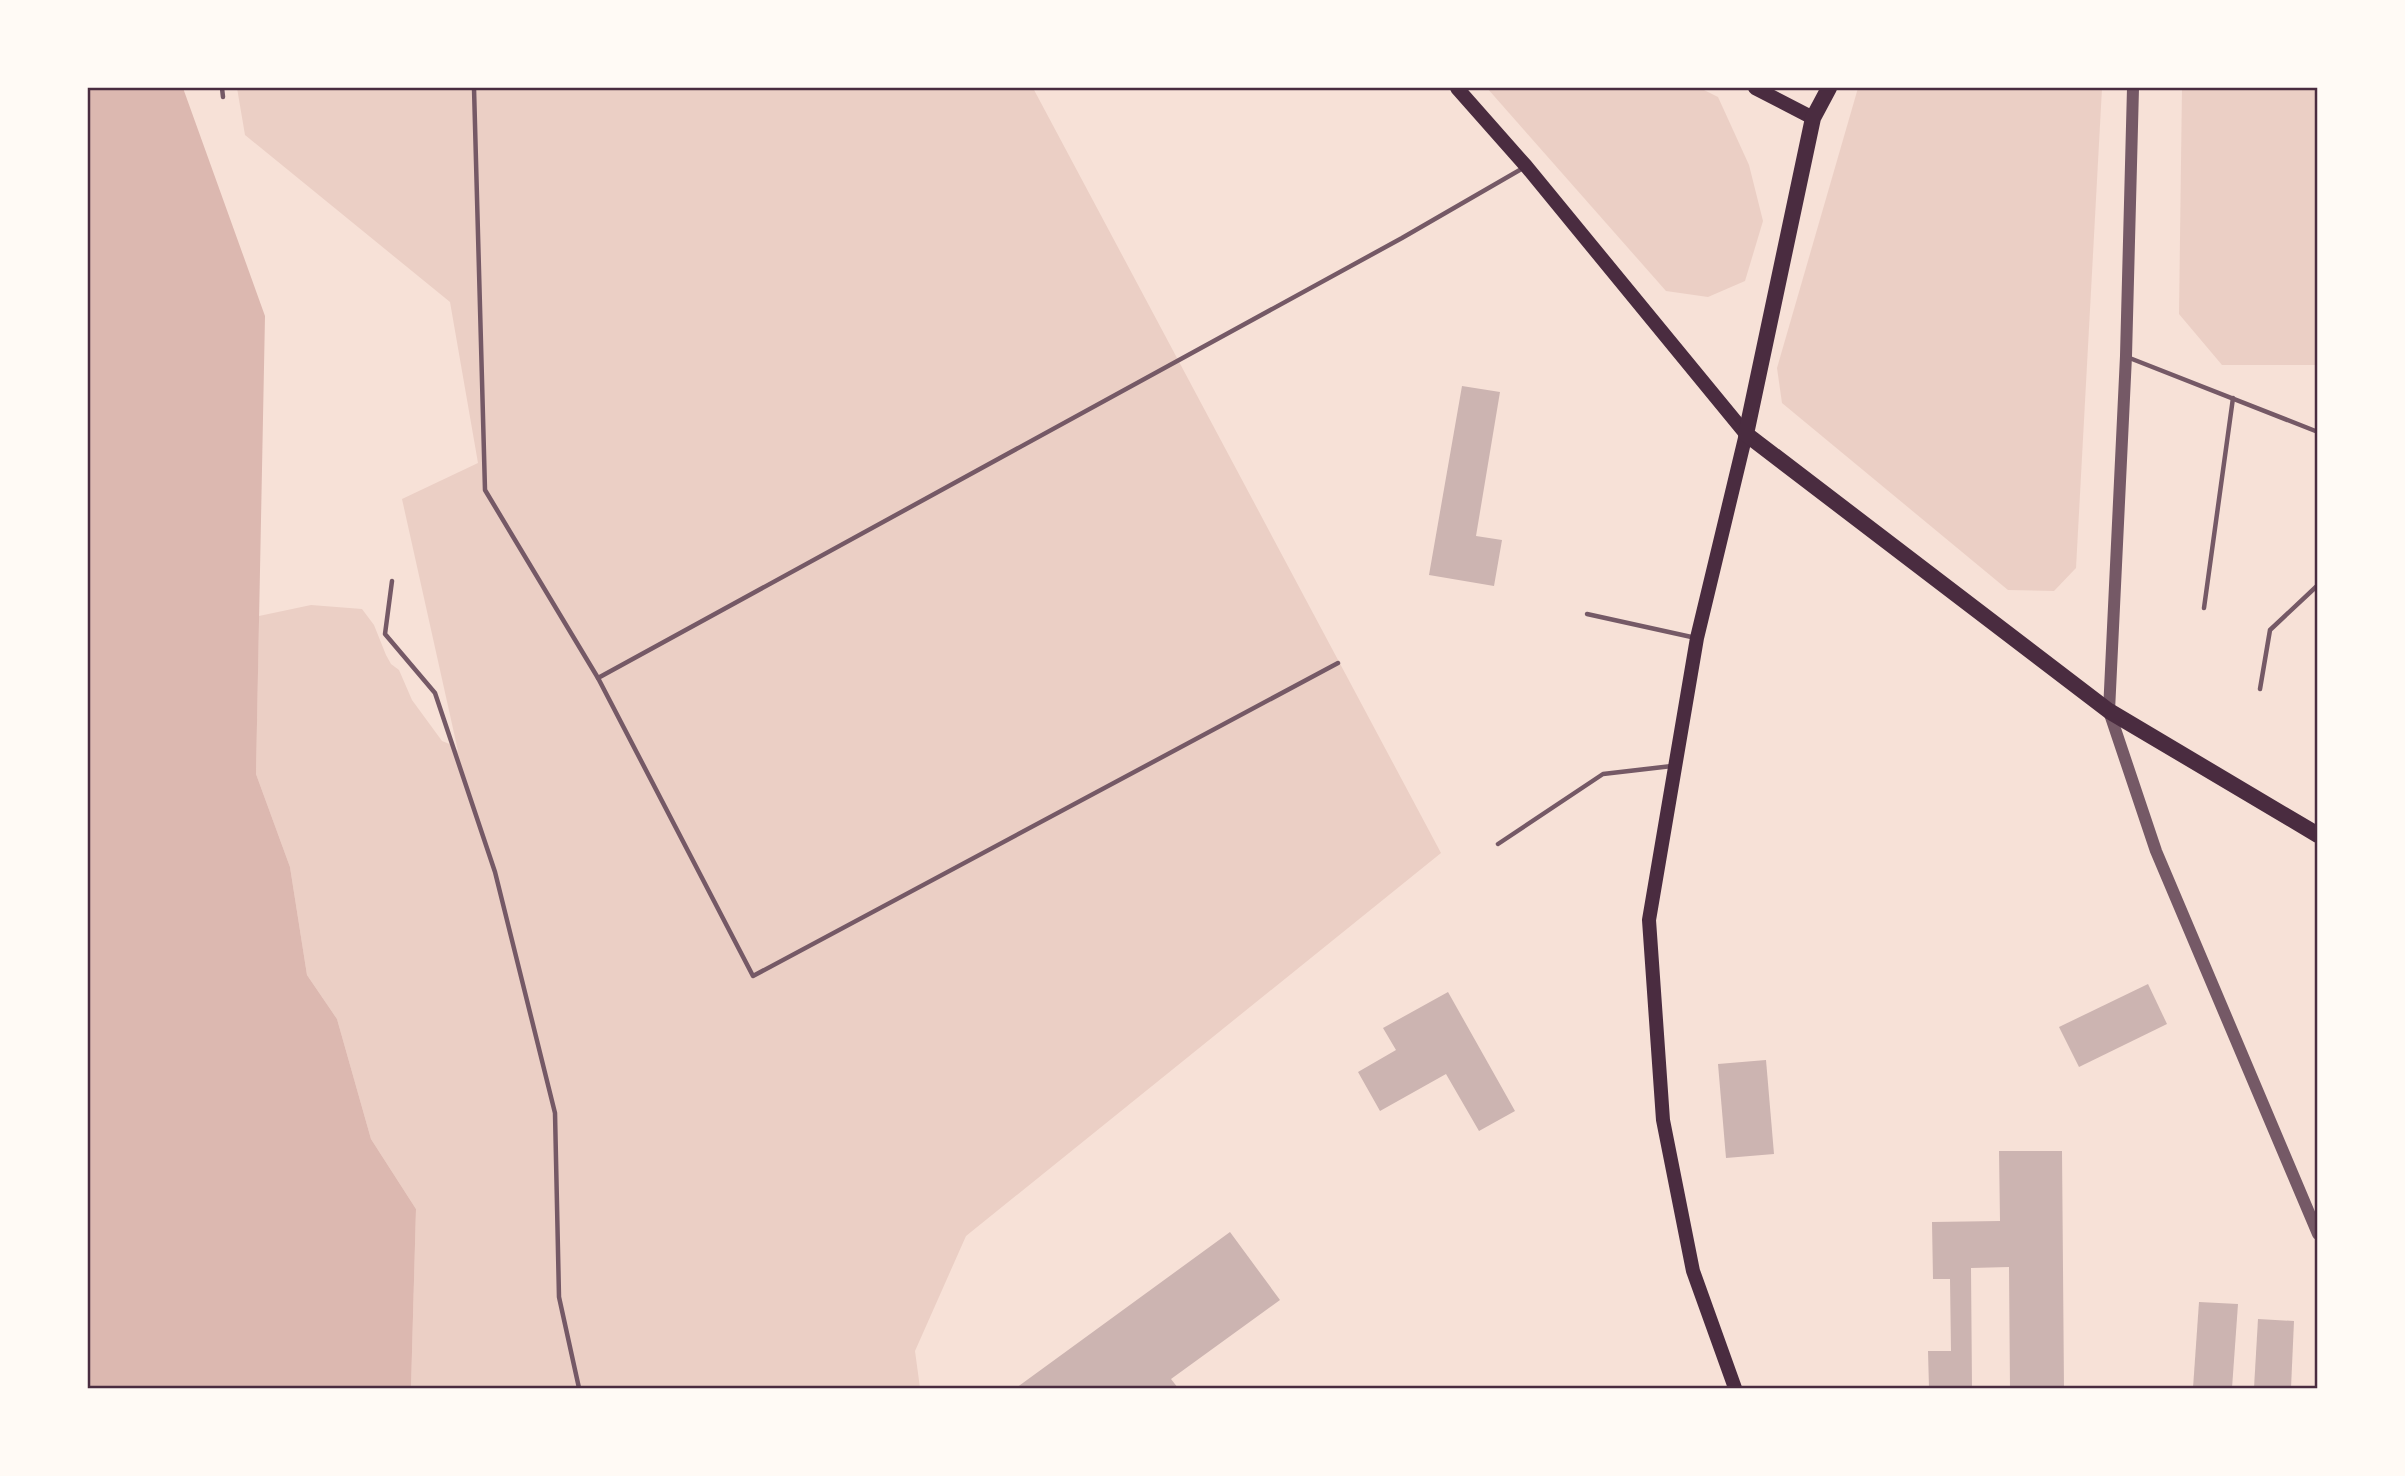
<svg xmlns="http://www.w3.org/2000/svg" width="2405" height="1476" font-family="'Work Sans',sans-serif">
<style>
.green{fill:#ebcfc5}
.water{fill:#dcb8b0}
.building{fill:#ccb4b1}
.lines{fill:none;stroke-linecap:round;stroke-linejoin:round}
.service{stroke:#755966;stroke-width:4.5}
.tertiary{stroke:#755966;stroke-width:12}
.secondary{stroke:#4a2c40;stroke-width:14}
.primary{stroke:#4a2c40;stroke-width:16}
.neatline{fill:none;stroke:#4a2c40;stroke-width:2.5}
</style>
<rect width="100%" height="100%" fill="#f7e1d7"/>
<!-- green -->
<g class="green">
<polygon points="237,88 1033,88 1441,853 966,1236 915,1351 920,1388 411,1388 416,1209 371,1139 337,1019 307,975 290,867 256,774 259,616 311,605 362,609 374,625 386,655 391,664 399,670 412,700 442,741 452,745 458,751 402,499 478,463 450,302 245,135"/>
<polygon points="1487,88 1700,88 1718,97 1749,165 1763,221 1745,281 1708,297 1666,291"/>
<polygon points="1858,88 2102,88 2076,568 2054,591 2008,590 1782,403 1777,368"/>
<polygon points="2182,88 2317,88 2317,365 2222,365 2179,314"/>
</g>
<!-- water -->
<polygon class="water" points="88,88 183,88 265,316 256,774 290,867 307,975 337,1019 371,1139 416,1209 411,1388 88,1388"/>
<!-- building -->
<g class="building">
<polygon points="1462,386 1500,392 1476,536 1502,540 1494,586 1429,575"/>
<polygon points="2148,984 2167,1024 2079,1067 2059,1027"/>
<polygon points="1448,992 1515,1111 1479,1131 1446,1074 1380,1111 1358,1072 1396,1050 1383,1028"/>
<polygon points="1766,1060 1774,1154 1726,1158 1718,1064"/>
<polygon points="1999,1151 2062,1151 2064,1388 2010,1388 2009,1267 1971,1268 1972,1388 1929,1388 1928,1351 1951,1351 1950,1279 1933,1279 1932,1222 2000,1221"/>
<polygon points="1230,1232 1280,1300 1171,1379 1178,1388 1016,1388"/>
<polygon points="2199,1302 2238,1304 2232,1388 2193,1388"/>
<polygon points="2258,1319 2294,1321 2291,1388 2254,1388"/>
</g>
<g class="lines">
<!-- service -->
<g class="service">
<polyline points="222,88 223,97"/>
<polyline points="474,88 485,490 598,678"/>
<polyline points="2127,357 2318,432"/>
<polyline points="392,581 385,634 435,693 495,872 555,1113 559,1297 579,1388"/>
<polyline points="2204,608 2233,398"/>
<polyline points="1587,614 1696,638"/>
<polyline points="1338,663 753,976 598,678 1402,238 1525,167"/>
<polyline points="2260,689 2270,630 2318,585"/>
<polyline points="1498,844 1603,774 1672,766"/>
</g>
<!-- tertiary -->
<polyline class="tertiary" points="2133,88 2126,356 2109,711 2156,851 2318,1234"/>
<!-- secondary -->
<g class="secondary">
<polyline points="1457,88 1526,166 1746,434 1697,638 1649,920 1663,1120 1693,1271 1735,1388"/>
<polyline points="1755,88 1813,118"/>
</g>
<!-- primary -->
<polyline class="primary" points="1829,88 1813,118 1746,434 2109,711 2318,835"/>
</g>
<!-- border -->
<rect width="2405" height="1476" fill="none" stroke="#fffaf5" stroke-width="178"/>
<rect x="89" y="89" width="2227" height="1298" class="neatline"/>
</svg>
